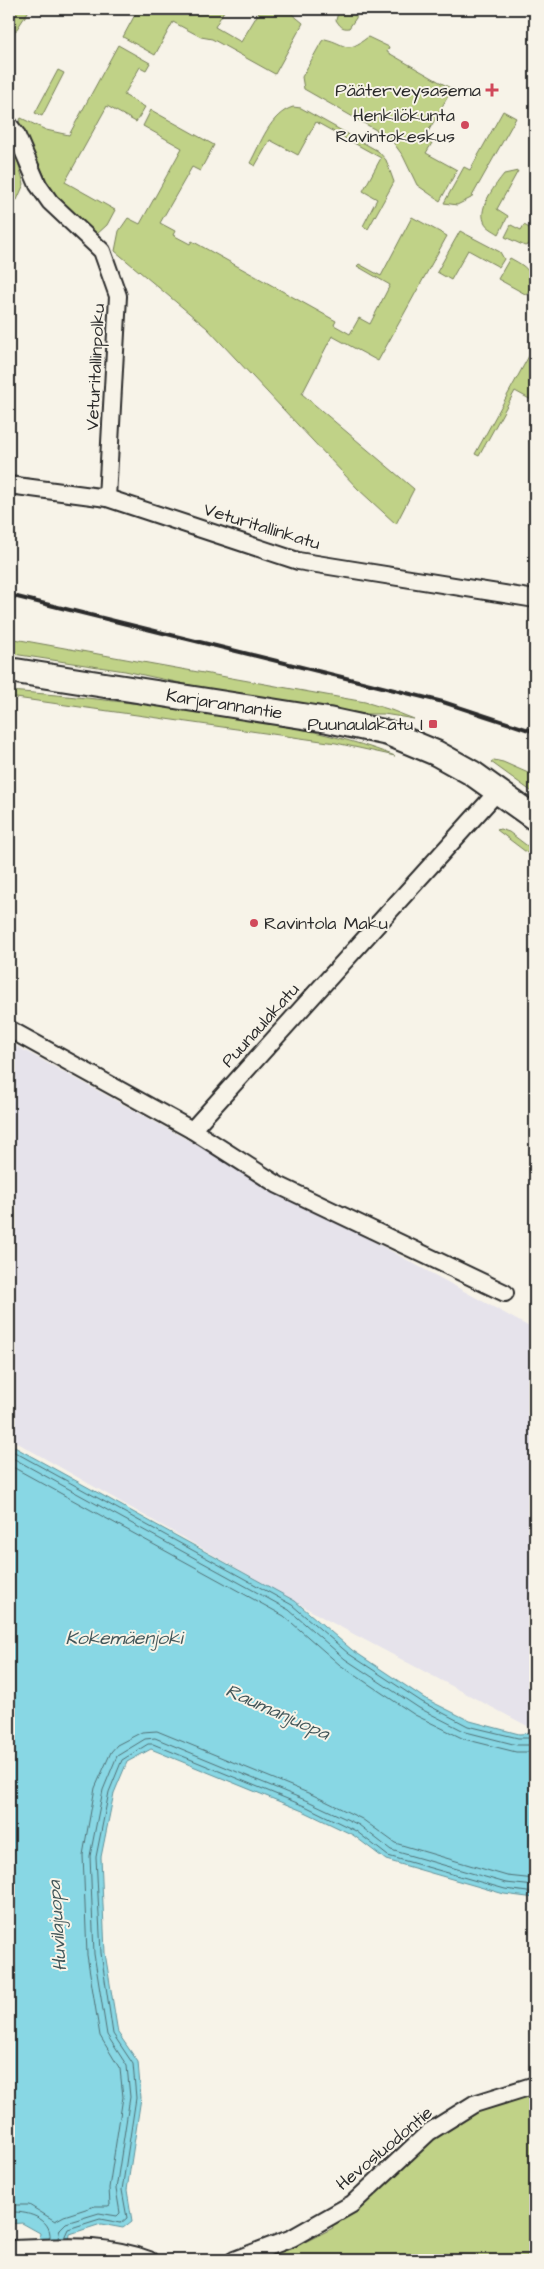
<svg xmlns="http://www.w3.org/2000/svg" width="544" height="2269" font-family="'Architects Daughter',sans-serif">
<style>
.built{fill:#e6e3eb}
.green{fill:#c0d287;stroke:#767e59}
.water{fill:#88d7e4;stroke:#63929a}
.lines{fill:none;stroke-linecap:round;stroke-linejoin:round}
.shore{stroke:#507075;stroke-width:1}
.street-casing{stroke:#2b2b2b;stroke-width:20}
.secondary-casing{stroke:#2b2b2b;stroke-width:28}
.street{stroke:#f7f3e8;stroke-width:16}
.secondary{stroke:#f7f3e8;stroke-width:24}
.rail{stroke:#2b2b2b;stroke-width:4}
.poi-dot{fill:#d1495b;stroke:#f7f3e8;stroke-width:2}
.labels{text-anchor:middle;stroke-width:4;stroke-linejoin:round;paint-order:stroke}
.poi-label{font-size:18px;fill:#2b2b2b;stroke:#f7f3e8;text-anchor:end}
.street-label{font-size:18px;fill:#2b2b2b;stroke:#f7f3e8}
.water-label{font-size:19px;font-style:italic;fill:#425659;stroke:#f7f3e8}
</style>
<rect width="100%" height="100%" fill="#f7f3e8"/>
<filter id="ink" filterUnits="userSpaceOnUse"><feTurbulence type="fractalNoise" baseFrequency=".02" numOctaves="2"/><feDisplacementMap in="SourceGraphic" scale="10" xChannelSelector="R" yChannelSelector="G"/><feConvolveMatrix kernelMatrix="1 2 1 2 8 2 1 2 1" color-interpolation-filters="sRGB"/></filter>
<g filter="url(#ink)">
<!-- built -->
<polygon class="built" points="9,1042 535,1330 535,1730 329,1621 9,1438"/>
<!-- green -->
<g class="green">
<polygon points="9,9 30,9 9,41"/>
<polygon points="133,9 225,9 215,27 241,42 261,9 286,9 303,23 275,74 212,39 201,37 173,22 155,55 123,37 137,11"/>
<path d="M339,9H358L356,18L349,28C342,29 340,26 336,20Z"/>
<path d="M368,37L389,47L387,52L452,89L424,139L432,143L426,153L457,170L440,201L417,185L403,156L390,138L304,89L302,77L322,41L325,39C347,44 345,55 368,37Z"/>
<polygon points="118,45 150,63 146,70 140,67 124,95 145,107 136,122 107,106 65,182 115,210 107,225 96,235 66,210 47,181 33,151 17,126 21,118 46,130 69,135"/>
<polygon points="58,70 64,73 42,116 35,113"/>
<path d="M293,107L301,108L378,151L386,160L394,182L368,229L363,226L377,199L363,191L381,158L316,122L298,155L270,140L255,166L250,163C261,143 270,114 293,107Z"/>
<polygon points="151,110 214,145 200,171 192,167 160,223 175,231 173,235 190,244 192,241 336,321 334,325 350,334 359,318 370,324 390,285 357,266 359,264 381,276 412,217 447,236 378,361 332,336 302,394 414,489 396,524 358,489 207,328 115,251 119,231 128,218 140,224 182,148 143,126"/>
<polygon points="503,111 516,118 471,198 457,205 444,203 464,167 470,170"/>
<polygon points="9,144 17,158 24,184 17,200 9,204"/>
<path d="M518,171L497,209L508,216L499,234C493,230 486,227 484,221C478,207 496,184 504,174Z"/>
<polygon points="511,225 521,230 524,225 535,231 535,242 525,246 505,237"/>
<polygon points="460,231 500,252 504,259 499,267 468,250 451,280 437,272"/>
<path d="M510,258C521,264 529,268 533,280L527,295L498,279Z"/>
<polygon points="535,345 535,402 515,391 479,456 475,454"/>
<polygon points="9,638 365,702 391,710 414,719 384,714 364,714 213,690 125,671 13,654 9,652"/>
<path d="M9,691C76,696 143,704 210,713C272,723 336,733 395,756L336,743L9,697Z"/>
<polygon points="494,760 503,762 535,776 535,794 491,762"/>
<polygon points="500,829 509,832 534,851 530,855 497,830"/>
<polygon points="535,2085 535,2260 261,2260 295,2247 333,2228 330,2216 429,2132"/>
</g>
<!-- water -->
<polygon class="water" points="9,1444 295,1601 352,1650 424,1698 470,1721 519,1734 535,1733 535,1898 504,1894 386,1860 353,1835 305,1812 151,1749 127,1762 114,1793 101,1857 105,1953 118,2033 138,2062 141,2098 127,2190 132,2221 123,2228 101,2224 70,2234 67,2260 37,2260 40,2233 22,2223 9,2224"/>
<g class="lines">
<!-- shore -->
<g class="shore">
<polyline points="9,1449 292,1605 349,1654 422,1702 468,1726 518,1738 535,1738"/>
<polyline points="9,1456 289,1610 345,1659 419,1708 466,1732 517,1745 535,1745"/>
<polyline points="9,1465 284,1616 340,1665 415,1715 464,1739 516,1752 535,1752"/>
<polyline points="9,2205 29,2205 55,2221 64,2216 95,2206 108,2206 110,2205 109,2188 123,2097 120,2069 100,2036 87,1955 83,1855 95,1788 111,1752 117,1745 142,1732 157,1731 313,1795 362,1819 395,1843 507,1876 535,1879"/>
<path d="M9,2212C25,2211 52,2217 50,2238"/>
<polyline points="58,2238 60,2229 66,2223 99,2213 117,2216 120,2213 116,2189 130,2097 127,2066 107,2035 94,1954 90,1856 103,1790 117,1756 145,1739 155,1738 310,1802 359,1825 391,1850 506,1883 535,1886"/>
<polyline points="64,2238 68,2229 100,2219 121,2223 127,2218 122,2190 136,2098 133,2064 113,2034 101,1953 96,1857 109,1792 122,1760 148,1744 153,1744 307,1807 356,1831 388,1856 505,1889 535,1893"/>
</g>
<defs>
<g id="street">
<polyline points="9,125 16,134 38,185 50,202 102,251 118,296 107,498"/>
<polyline points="9,485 107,498 298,561 535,599"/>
<polyline points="9,1029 192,1130 498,791"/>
<polyline points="192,1130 278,1185 505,1293"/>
<path d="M9,2249C57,2248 103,2242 149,2260"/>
<polyline points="234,2260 292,2238 352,2204 429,2132 474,2104 535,2085"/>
</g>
<g id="secondary">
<path id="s1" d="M9,670L328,720L388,733L436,753L472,773L535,818"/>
</g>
</defs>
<!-- street casing -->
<use href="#street" class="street-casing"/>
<!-- secondary casing -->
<use href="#secondary" class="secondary-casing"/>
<!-- street -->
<use href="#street" class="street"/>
<!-- secondary -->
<use href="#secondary" class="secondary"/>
<!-- rail -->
<polyline class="rail" points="9,595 443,702 535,732"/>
</g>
</g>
<!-- markers -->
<g class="poi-dot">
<path d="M489.5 82.5h5v5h5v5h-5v5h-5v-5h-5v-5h5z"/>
<circle cx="465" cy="125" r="5"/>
<rect x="428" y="719" width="10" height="10" rx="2.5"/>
<circle cx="254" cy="923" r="5"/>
</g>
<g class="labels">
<!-- poi labels -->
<g class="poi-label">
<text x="481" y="96">Pääterveysasema</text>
<text x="455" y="121">Henkilökunta<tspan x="455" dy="21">Ravintokeskus</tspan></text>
<text x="423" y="730">Puunaulakatu I</text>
<text x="264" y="929" text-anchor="start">Ravintola Maku</text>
</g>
<!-- street labels -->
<g class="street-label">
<text transform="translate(95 367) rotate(-87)" y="6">Veturitallinpolku</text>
<text transform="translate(262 526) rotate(17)" y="6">Veturitallinkatu</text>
<text dy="6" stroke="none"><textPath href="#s1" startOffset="218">Karjarannantie</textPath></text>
<text transform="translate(260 1025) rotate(-48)" y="6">Puunaulakatu</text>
<text transform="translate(384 2148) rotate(-40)" y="6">Hevosluodontie</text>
</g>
<!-- water labels -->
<g class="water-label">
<text x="124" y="1644">Kokemäenjoki</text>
<text transform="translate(278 1711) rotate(24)" y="7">Raumanjuopa</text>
<text transform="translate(56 1926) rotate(-94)" y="7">Huvilajuopa</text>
</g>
</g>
<!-- margin -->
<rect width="544" height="2269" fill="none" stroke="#f7f3e8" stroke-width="30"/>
<rect x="15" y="15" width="514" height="2239" fill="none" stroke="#2b2b2b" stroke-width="2" filter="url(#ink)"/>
</svg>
